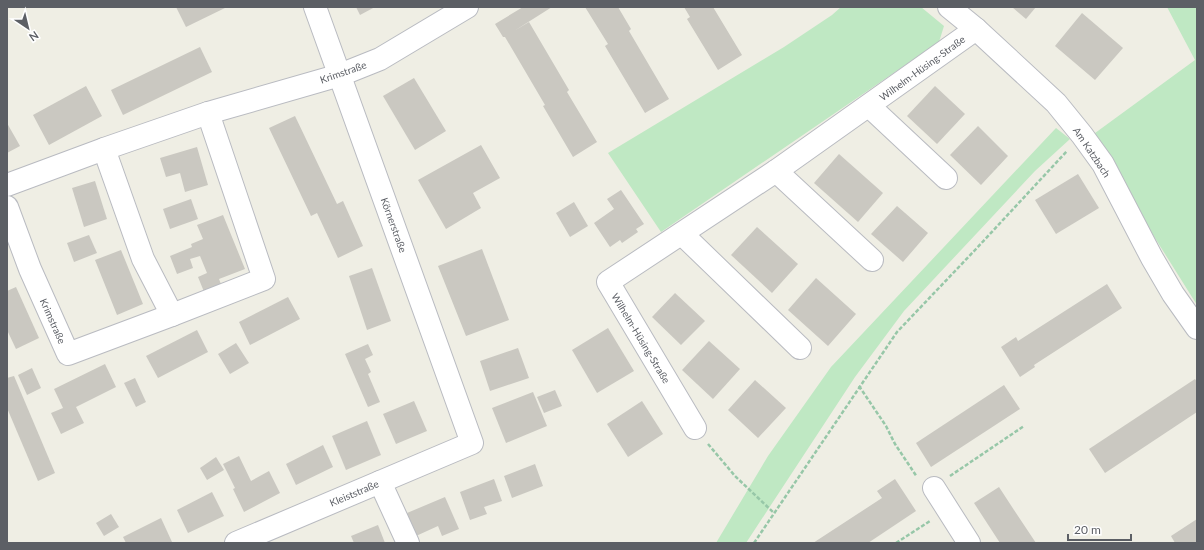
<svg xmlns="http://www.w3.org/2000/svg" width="1204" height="550" font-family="Lato,sans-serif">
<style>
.green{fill:#bfe8c3}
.building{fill:#cac8c1}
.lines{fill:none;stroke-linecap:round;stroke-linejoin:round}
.minor-casing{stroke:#b9bbc1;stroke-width:24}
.path{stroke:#97c7a8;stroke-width:2.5;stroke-dasharray:4 2;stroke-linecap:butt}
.minor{stroke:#fff;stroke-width:22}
.labels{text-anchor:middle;stroke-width:4;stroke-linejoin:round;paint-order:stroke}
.street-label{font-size:10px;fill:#5c5f65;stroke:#fff}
</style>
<rect width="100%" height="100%" fill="#efeee4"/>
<!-- green -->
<g class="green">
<polygon points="841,7 921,7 944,26 939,42 661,232 608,153 784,47 832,15"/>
<polygon points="1167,7 1197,7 1197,305 1091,136 1195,60"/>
<polygon points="1056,128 1070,139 1035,171 904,311 855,377 746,543 716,543 768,456 831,367"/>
</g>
<!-- building -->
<g class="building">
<polygon points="176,7 227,7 186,27"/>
<polygon points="356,7 375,7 360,15"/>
<polygon points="523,7 552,7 514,31 529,22 569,90 567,92 597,142 573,157 543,106 545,105 505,37 503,37 495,24"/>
<polygon points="585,7 618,7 631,29 629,31 669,99 645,113 605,46 608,44"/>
<polygon points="684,7 713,7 742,55 718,70 687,19 690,17"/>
<polygon points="1012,7 1036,7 1026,19"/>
<polygon points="1082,13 1123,48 1095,80 1055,46"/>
<polygon points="200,47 212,72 123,115 111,90"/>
<polygon points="414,78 446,131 415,150 383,96"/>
<polygon points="86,86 102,116 49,145 33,115"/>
<polygon points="935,86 965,114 937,144 907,116"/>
<polygon points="295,116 337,204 343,201 363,246 338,258 317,213 311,216 269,128"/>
<polygon points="7,123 20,146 7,153"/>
<polygon points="978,126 1008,156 981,185 950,155"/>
<polygon points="481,145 500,178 473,193 481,208 446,229 418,180"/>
<polygon points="197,147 208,185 185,192 180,173 166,177 160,158"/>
<polygon points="839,154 883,193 858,222 814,183"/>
<polygon points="1078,174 1099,208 1056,234 1035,200"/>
<polygon points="95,181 107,219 84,227 72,188"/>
<polygon points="621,190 644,224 636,229 638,232 622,243 620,240 610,247 594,223 614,209 607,199"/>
<polygon points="191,199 198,219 170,229 163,209"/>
<polygon points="574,202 588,226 570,237 556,213"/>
<polygon points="897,206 928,233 903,262 871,234"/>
<polygon points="223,215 245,269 219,279 224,292 207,299 198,277 207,273 200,256 190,259 193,268 177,274 170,256 192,247 191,244 203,239 197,225"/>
<polygon points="757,227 798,264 772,293 731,255"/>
<polygon points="89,235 97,253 74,262 67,243"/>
<polygon points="482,249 509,320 466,336 438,266"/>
<polygon points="121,250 143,304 117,315 95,260"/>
<polygon points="372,268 391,321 367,330 349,276"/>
<polygon points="816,278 856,314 828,346 788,310"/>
<polygon points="1107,284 1122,308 1034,365 1035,367 1020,377 1001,347 1016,337 1018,341"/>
<polygon points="16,287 39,338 16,349 7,330 7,291"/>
<polygon points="675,293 705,321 681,345 652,317"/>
<polygon points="288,297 300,319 250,345 239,322"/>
<polygon points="608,328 634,371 597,393 572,350"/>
<polygon points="197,330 208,352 158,378 146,356"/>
<polygon points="709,341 740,369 713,399 682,370"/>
<polygon points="236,343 249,363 230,374 218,354"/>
<polygon points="368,344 373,355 365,359 371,372 368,374 380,402 368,407 345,354"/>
<polygon points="518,348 529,378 490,391 480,361"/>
<polygon points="105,364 116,387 76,407 84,423 61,434 51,413 63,408 54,389"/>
<polygon points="32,368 41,388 27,395 18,375"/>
<polygon points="14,376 55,473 38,481 7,408 7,378"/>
<polygon points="135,378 146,402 136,407 124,383"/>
<polygon points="1195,379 1197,382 1197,412 1105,473 1089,449"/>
<polygon points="755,380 786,408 758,438 728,410"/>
<polygon points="1004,385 1020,409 931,467 916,443"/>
<polygon points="555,390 562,406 544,413 537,397"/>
<polygon points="533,392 547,426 506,443 492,408"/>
<polygon points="414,401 427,431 396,444 383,414"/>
<polygon points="642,401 663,434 628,457 607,424"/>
<polygon points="367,421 381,455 346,470 332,436"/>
<polygon points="323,445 333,467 296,485 286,464"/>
<polygon points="239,456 251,481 269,471 280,493 244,512 233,489 235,488 223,464"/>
<polygon points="216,457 224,470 207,480 200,468"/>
<polygon points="535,464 543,486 512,498 504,476"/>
<polygon points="494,479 502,501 484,507 487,514 470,520 460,492"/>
<polygon points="895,479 916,511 868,543 813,543 882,498 877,491"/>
<polygon points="999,487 1014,510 1036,543 1000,543 974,503"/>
<polygon points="212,492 224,516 188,533 177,510"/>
<polygon points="445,497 459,529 442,536 438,526 416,536 407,513"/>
<polygon points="111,514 119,527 104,536 96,523"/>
<polygon points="161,518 172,542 170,543 126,543 123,537"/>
<polygon points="1197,519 1197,543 1175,543 1171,536"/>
<polygon points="378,525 385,543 354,543 351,536"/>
</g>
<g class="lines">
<defs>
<g id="minor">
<polyline points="949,7 976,29 1056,103 1082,135 1103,164 1152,258 1173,294 1197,328"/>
<polyline points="869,106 946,178"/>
<polyline points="104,149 143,259 172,315"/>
<polyline points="776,171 872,260"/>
<polyline points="7,185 104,149 208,113 340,75 380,59 467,7"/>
<polyline points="7,207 30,269 68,354 172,315 264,279 208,113"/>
<polyline points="682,234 800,348"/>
<polyline points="695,428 608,282 776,171 976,29"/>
<polyline points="380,482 408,543"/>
<polyline points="934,488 969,543"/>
<polyline points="236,543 472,443 315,7"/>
</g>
</defs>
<!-- minor casing -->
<use href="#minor" class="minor-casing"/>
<!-- path -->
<g class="path">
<polyline points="859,386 886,426 895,444 917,477"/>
<polyline points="708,444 735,476 774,513"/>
<polyline points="950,476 1024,426"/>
<polyline points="754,543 897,332 976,249 1067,151"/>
<polyline points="896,543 930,521"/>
</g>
<!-- minor -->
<use href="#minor" class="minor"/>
</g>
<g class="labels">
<!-- street labels -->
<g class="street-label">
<text transform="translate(922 68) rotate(-36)" y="4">Wilhelm-Hüsing-Straße</text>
<text transform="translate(343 72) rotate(-19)" y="4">Krimstraße</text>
<text transform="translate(1092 152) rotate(56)" y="4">Am Katzbach</text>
<text transform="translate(394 225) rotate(70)" y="4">Körnerstraße</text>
<text transform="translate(53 321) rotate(66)" y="4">Krimstraße</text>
<text transform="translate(641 338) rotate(59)" y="4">Wilhelm-Hüsing-Straße</text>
<text transform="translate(354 493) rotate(-23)" y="4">Kleiststraße</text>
</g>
</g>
<!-- border -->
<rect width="1204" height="550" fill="none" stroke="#5c5f65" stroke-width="16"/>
<!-- north arrow -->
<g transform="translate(28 28) rotate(145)" stroke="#ffffff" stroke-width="3" paint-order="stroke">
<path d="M0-3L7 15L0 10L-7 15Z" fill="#5c5f65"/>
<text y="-6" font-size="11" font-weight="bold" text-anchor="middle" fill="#5c5f65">N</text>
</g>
<!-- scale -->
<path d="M1068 534v6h63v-6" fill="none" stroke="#5c5f65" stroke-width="2"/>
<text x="1074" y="534" font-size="12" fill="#5c5f65" stroke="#ffffff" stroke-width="3" paint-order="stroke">20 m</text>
</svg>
